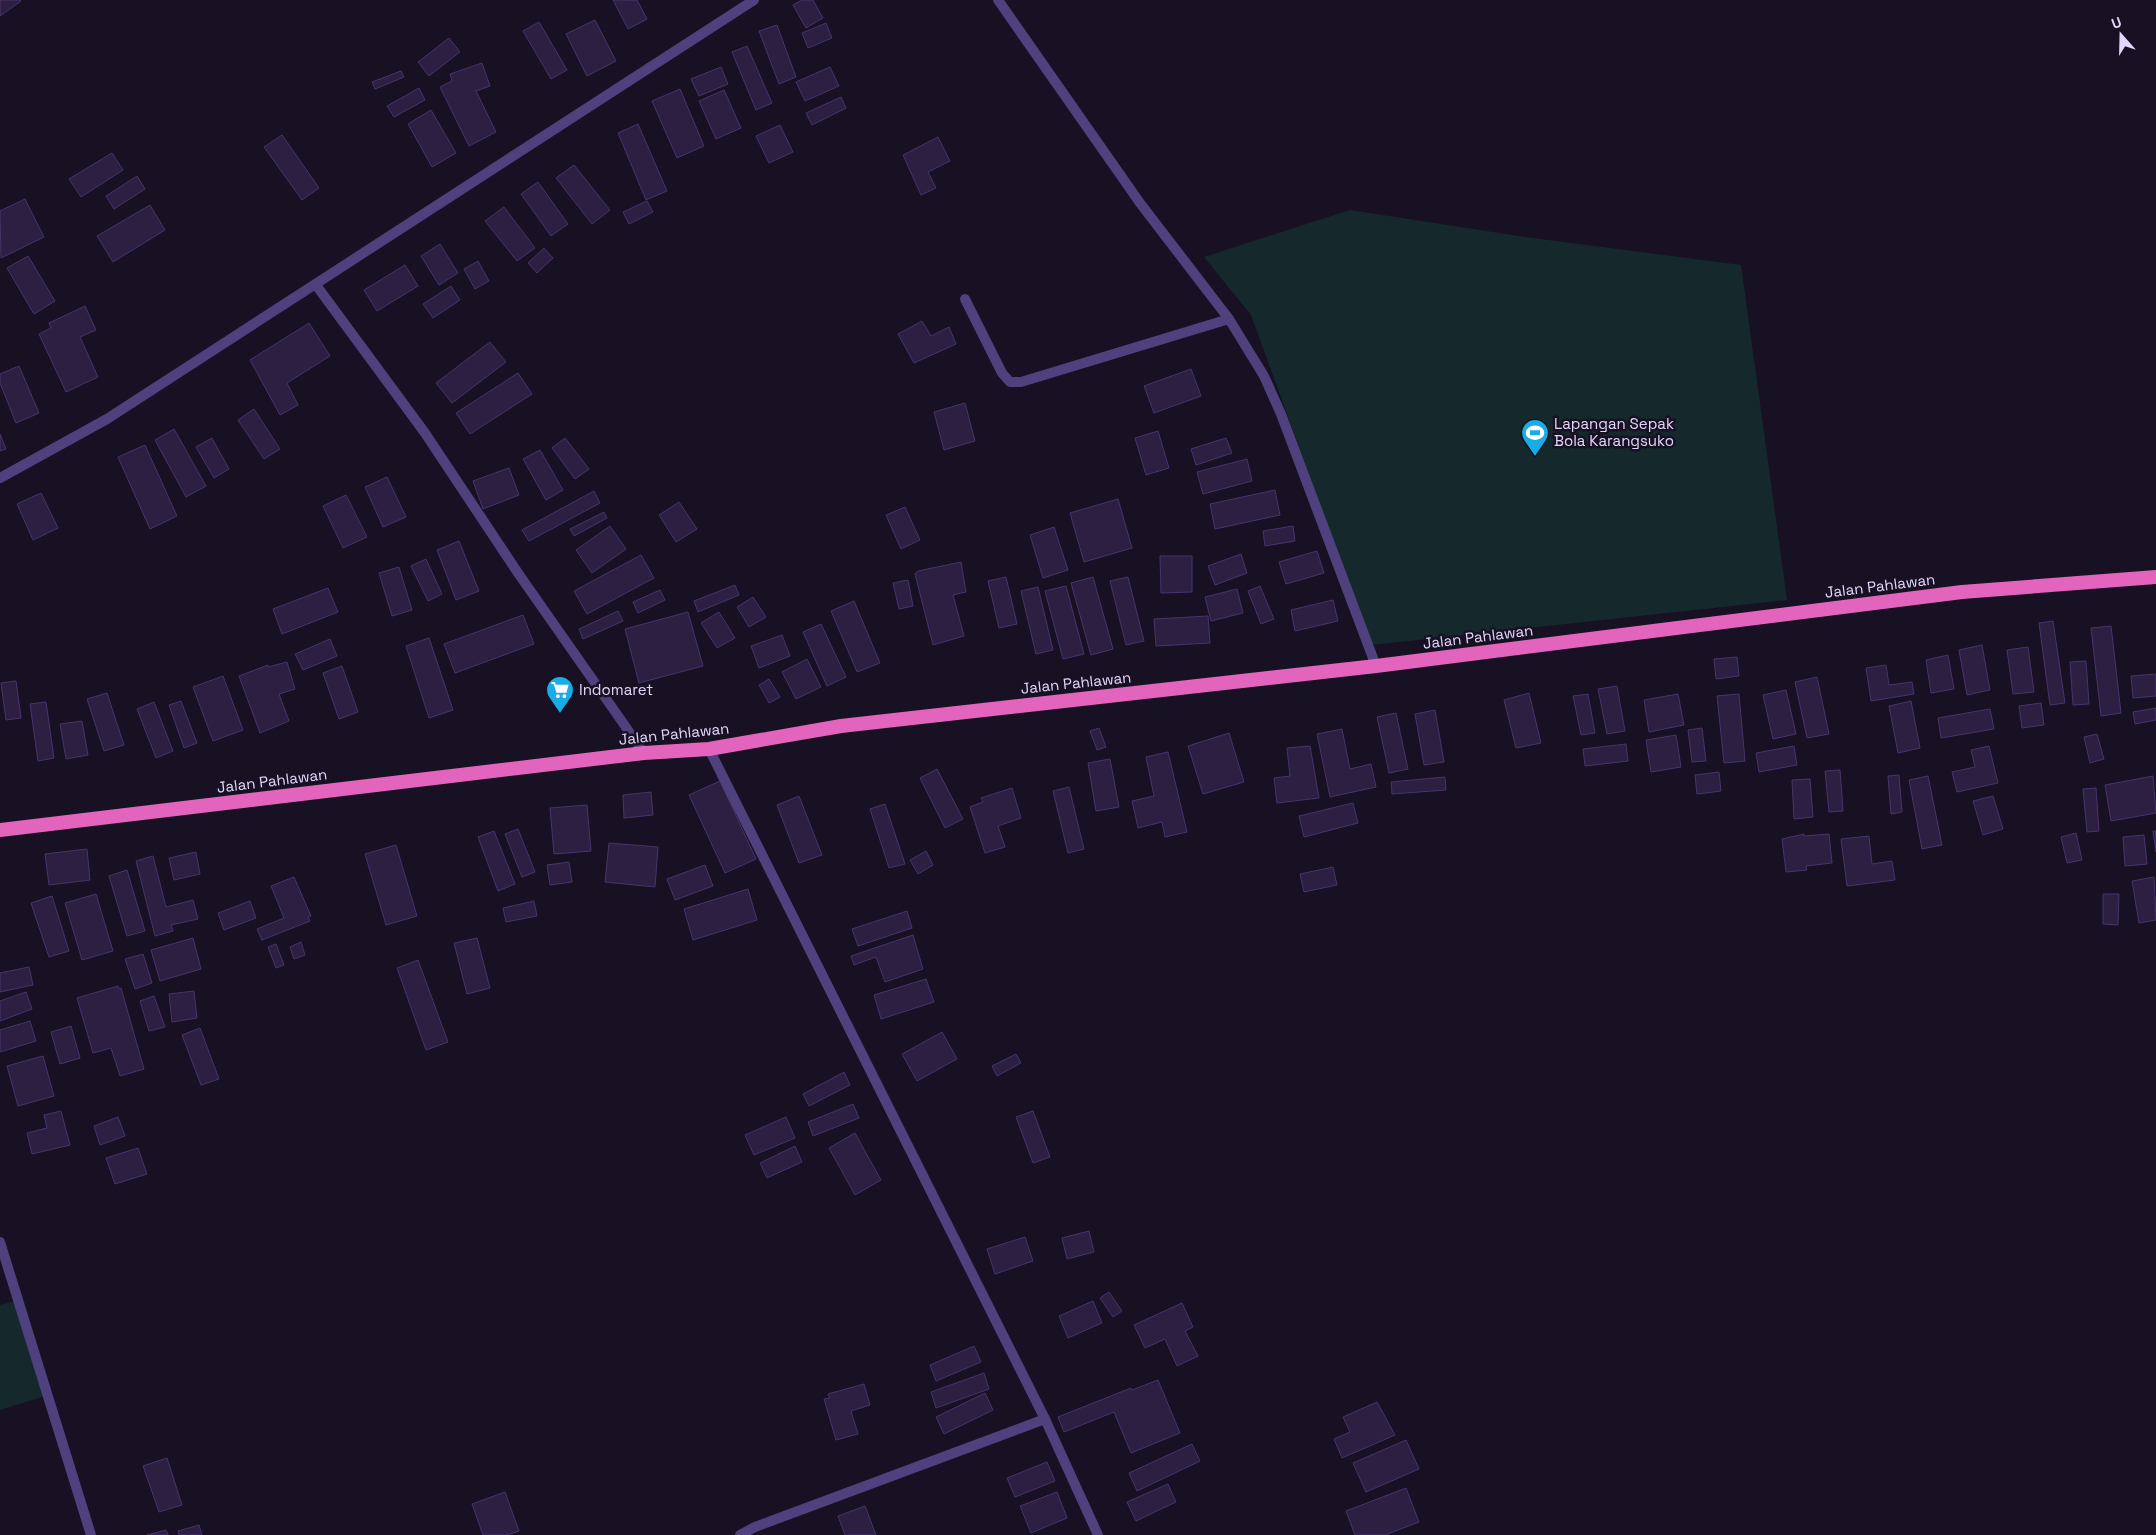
<svg xmlns="http://www.w3.org/2000/svg" width="2156" height="1535" font-family="'Space Grotesk',sans-serif">
<style>
.green{fill:#15292d}
.building{fill:#2c1f42;stroke:#49336c}
.lines{fill:none;stroke-linecap:round;stroke-linejoin:round}
.minor{stroke:#4e417e;stroke-width:10}
.trunk{stroke:#e264bd;stroke-width:14}
.labels{text-anchor:middle;stroke-width:5;stroke-linejoin:round;paint-order:stroke}
.poi-label{font-size:15px;fill:#e2d7fb;stroke:#171123;text-anchor:start}
.street-label{font-size:15px;fill:#e2d7fb;stroke:#171123}
</style>
<rect width="100%" height="100%" fill="#171123"/>
<!-- green -->
<g class="green">
<polygon points="1350,210 1525,237 1741,265 1787,600 1371,645 1251,315 1204,257"/>
<polygon points="22,1299 51,1394 0,1410 0,1305"/>
</g>
<!-- building -->
<g class="building">
<polygon points="0,0 20,0 21,1 0,16"/>
<polygon points="613,0 637,0 647,19 628,29"/>
<polygon points="802,0 813,0 823,18 806,28 793,5"/>
<polygon points="595,20 616,61 587,76 566,34"/>
<polygon points="539,22 567,70 551,79 523,31"/>
<polygon points="826,23 832,38 808,48 802,33"/>
<polygon points="777,25 796,77 779,84 759,31"/>
<polygon points="449,38 460,52 429,76 418,62"/>
<polygon points="747,46 772,103 756,110 732,52"/>
<polygon points="482,63 490,86 476,91 496,132 469,146 440,87 452,81 450,74"/>
<polygon points="721,67 728,84 699,96 691,79"/>
<polygon points="830,67 839,86 805,101 796,82"/>
<polygon points="401,71 404,77 375,89 372,82"/>
<polygon points="419,88 425,100 394,117 387,106"/>
<polygon points="680,89 704,146 677,158 652,101"/>
<polygon points="724,90 741,128 716,139 699,101"/>
<polygon points="841,97 846,108 812,125 806,113"/>
<polygon points="431,110 456,153 432,167 408,124"/>
<polygon points="638,124 667,191 646,200 618,133"/>
<polygon points="780,125 793,152 769,163 756,136"/>
<polygon points="282,135 319,188 302,200 264,147"/>
<polygon points="938,137 950,161 928,172 936,188 921,195 903,155"/>
<polygon points="112,153 123,170 81,197 69,179"/>
<polygon points="574,165 610,210 592,224 556,178"/>
<polygon points="137,176 145,189 114,209 106,196"/>
<polygon points="538,182 568,224 551,236 521,194"/>
<polygon points="25,199 44,237 1,258 0,211"/>
<polygon points="647,201 653,212 629,224 623,212"/>
<polygon points="150,205 165,230 113,262 97,236"/>
<polygon points="504,207 535,248 517,261 485,221"/>
<polygon points="440,244 458,273 439,285 421,256"/>
<polygon points="544,248 553,258 537,273 528,263"/>
<polygon points="28,256 55,301 34,314 7,268"/>
<polygon points="478,261 489,281 475,289 464,269"/>
<polygon points="405,265 418,286 377,311 364,290"/>
<polygon points="451,286 460,300 433,318 423,304"/>
<polygon points="85,306 96,330 80,337 98,377 66,392 39,334 51,328 49,323"/>
<polygon points="922,321 931,336 949,327 956,344 914,363 898,334"/>
<polygon points="309,323 330,356 287,383 298,405 280,415 250,360"/>
<polygon points="490,342 506,362 452,403 436,383"/>
<polygon points="19,366 39,413 16,423 0,383 0,374"/>
<polygon points="1191,369 1201,396 1154,413 1144,386"/>
<polygon points="518,373 532,394 470,434 456,413"/>
<polygon points="965,403 975,441 944,450 934,412"/>
<polygon points="254,409 280,449 264,459 238,420"/>
<polygon points="174,429 206,486 186,497 155,440"/>
<polygon points="1158,431 1169,468 1146,475 1135,438"/>
<polygon points="0,434 6,449 0,451"/>
<polygon points="212,438 229,469 214,478 196,447"/>
<polygon points="565,438 589,469 575,479 552,448"/>
<polygon points="1226,438 1232,453 1196,465 1191,449"/>
<polygon points="145,445 177,516 150,529 118,457"/>
<polygon points="540,450 563,490 546,500 523,459"/>
<polygon points="1247,459 1252,481 1203,494 1197,472"/>
<polygon points="509,468 519,495 483,509 473,481"/>
<polygon points="387,477 406,517 383,527 365,487"/>
<polygon points="1275,490 1280,515 1215,529 1210,504"/>
<polygon points="594,491 600,503 529,541 522,530"/>
<polygon points="41,493 58,528 33,540 17,504"/>
<polygon points="346,495 367,537 343,548 323,506"/>
<polygon points="1118,499 1132,548 1084,562 1070,513"/>
<polygon points="679,502 697,529 676,542 659,515"/>
<polygon points="905,507 920,540 901,549 886,515"/>
<polygon points="604,512 607,518 574,536 570,529"/>
<polygon points="610,526 626,549 592,573 576,550"/>
<polygon points="1293,526 1295,541 1265,546 1263,531"/>
<polygon points="1054,527 1068,570 1043,578 1030,535"/>
<polygon points="459,541 479,591 456,600 437,550"/>
<polygon points="1317,551 1324,573 1286,584 1279,562"/>
<polygon points="1241,554 1247,573 1215,585 1208,566"/>
<polygon points="641,555 654,578 587,614 574,591"/>
<polygon points="1160,556 1192,556 1192,592 1161,593"/>
<polygon points="426,559 442,594 428,601 411,566"/>
<polygon points="961,562 966,592 953,595 964,636 933,645 915,574 918,571"/>
<polygon points="399,567 412,610 392,616 379,573"/>
<polygon points="1006,577 1017,624 999,628 988,581"/>
<polygon points="1093,577 1113,649 1091,655 1071,583"/>
<polygon points="1128,577 1144,641 1126,645 1110,581"/>
<polygon points="908,580 913,606 899,609 893,583"/>
<polygon points="735,585 739,595 698,612 694,601"/>
<polygon points="1066,586 1084,654 1063,659 1045,591"/>
<polygon points="1260,586 1274,619 1261,624 1248,591"/>
<polygon points="1038,587 1053,650 1036,654 1021,591"/>
<polygon points="328,588 338,612 282,634 273,609"/>
<polygon points="1237,589 1243,613 1211,621 1205,597"/>
<polygon points="660,590 665,600 638,613 633,602"/>
<polygon points="753,597 766,617 749,627 737,607"/>
<polygon points="1333,600 1338,621 1295,631 1291,610"/>
<polygon points="854,601 880,663 857,672 831,611"/>
<polygon points="618,611 623,621 583,639 579,629"/>
<polygon points="688,612 703,666 639,683 625,629"/>
<polygon points="719,612 735,638 717,648 701,623"/>
<polygon points="523,615 534,644 455,673 444,644"/>
<polygon points="1208,616 1210,643 1156,646 1154,619"/>
<polygon points="2053,621 2065,703 2050,705 2039,623"/>
<polygon points="821,624 846,677 827,686 803,632"/>
<polygon points="2111,626 2121,713 2101,716 2091,628"/>
<polygon points="782,635 790,656 759,668 751,646"/>
<polygon points="429,638 453,710 429,718 406,646"/>
<polygon points="330,639 337,656 303,670 295,654"/>
<polygon points="1982,645 1990,690 1967,695 1959,650"/>
<polygon points="2028,647 2034,692 2013,694 2007,650"/>
<polygon points="1948,655 1954,689 1931,693 1926,660"/>
<polygon points="1737,657 1739,676 1716,679 1714,659"/>
<polygon points="807,659 821,687 796,699 782,672"/>
<polygon points="2086,661 2089,704 2073,705 2070,662"/>
<polygon points="287,662 295,689 279,694 289,721 260,733 239,676 268,665 268,667"/>
<polygon points="1886,665 1889,685 1912,682 1914,694 1871,701 1866,668"/>
<polygon points="342,666 358,712 339,719 323,673"/>
<polygon points="2156,674 2156,696 2133,698 2131,676"/>
<polygon points="223,676 243,730 213,741 193,687"/>
<polygon points="1817,677 1829,734 1807,738 1795,682"/>
<polygon points="769,679 780,697 769,703 759,685"/>
<polygon points="16,681 21,718 6,720 1,683"/>
<polygon points="1617,686 1625,731 1607,734 1598,689"/>
<polygon points="1786,690 1796,734 1773,739 1763,695"/>
<polygon points="107,693 124,745 104,751 87,699"/>
<polygon points="1529,693 1541,743 1516,748 1504,700"/>
<polygon points="1588,694 1595,733 1581,735 1573,696"/>
<polygon points="1678,694 1684,725 1649,732 1644,700"/>
<polygon points="1739,694 1745,761 1724,763 1717,696"/>
<polygon points="181,701 197,743 184,748 169,705"/>
<polygon points="1911,701 1920,748 1898,753 1889,706"/>
<polygon points="46,702 54,758 38,761 30,704"/>
<polygon points="154,702 173,751 156,758 137,709"/>
<polygon points="2041,703 2044,725 2022,728 2019,706"/>
<polygon points="2156,708 2156,720 2135,724 2133,712"/>
<polygon points="1990,709 1994,729 1941,738 1938,718"/>
<polygon points="1435,710 1444,762 1424,765 1415,714"/>
<polygon points="1396,713 1408,769 1389,773 1377,717"/>
<polygon points="82,721 88,755 66,759 60,724"/>
<polygon points="1099,728 1106,747 1097,750 1090,731"/>
<polygon points="1702,728 1706,761 1692,762 1688,730"/>
<polygon points="1342,729 1350,769 1371,764 1376,787 1330,797 1317,734"/>
<polygon points="1229,733 1244,782 1203,794 1188,746"/>
<polygon points="2097,734 2104,759 2090,763 2084,737"/>
<polygon points="1676,735 1681,767 1651,772 1646,740"/>
<polygon points="1626,744 1628,761 1585,766 1583,749"/>
<polygon points="1310,746 1319,798 1277,803 1274,778 1290,776 1287,748"/>
<polygon points="1794,746 1797,765 1759,772 1756,753"/>
<polygon points="1989,746 1998,783 1957,792 1952,772 1975,767 1971,750"/>
<polygon points="1168,752 1187,832 1165,837 1162,822 1138,828 1132,801 1154,796 1146,757"/>
<polygon points="1110,759 1119,807 1096,811 1088,763"/>
<polygon points="937,769 963,819 945,828 920,778"/>
<polygon points="1840,770 1843,811 1829,812 1825,771"/>
<polygon points="1719,772 1721,791 1697,794 1695,775"/>
<polygon points="1899,775 1902,812 1891,814 1888,776"/>
<polygon points="1928,776 1942,845 1922,849 1909,780"/>
<polygon points="2153,776 2156,813 2111,821 2105,785"/>
<polygon points="1445,777 1446,790 1392,794 1391,782"/>
<polygon points="1810,779 1813,817 1794,819 1792,780"/>
<polygon points="720,781 756,859 725,873 689,795"/>
<polygon points="1069,787 1084,849 1068,853 1053,791"/>
<polygon points="1012,788 1021,818 998,826 1005,847 985,853 970,807 983,802 981,798"/>
<polygon points="2096,788 2099,831 2087,832 2083,789"/>
<polygon points="651,792 653,815 624,818 623,795"/>
<polygon points="799,796 822,855 799,863 777,805"/>
<polygon points="1993,796 2003,829 1983,835 1973,801"/>
<polygon points="1353,803 1358,823 1304,837 1299,816"/>
<polygon points="885,804 905,864 889,868 870,809"/>
<polygon points="587,805 591,851 554,854 550,808"/>
<polygon points="518,829 535,872 522,877 505,834"/>
<polygon points="494,831 515,884 498,891 478,837"/>
<polygon points="2153,831 2156,831 2156,852"/>
<polygon points="2076,833 2082,860 2067,863 2061,837"/>
<polygon points="1804,834 1804,836 1829,834 1832,863 1806,866 1807,870 1786,872 1782,839"/>
<polygon points="2144,835 2147,864 2125,866 2123,837"/>
<polygon points="1869,836 1872,864 1892,861 1895,880 1847,886 1841,839"/>
<polygon points="609,843 658,847 655,887 605,882"/>
<polygon points="396,845 417,916 386,925 365,854"/>
<polygon points="87,849 90,880 49,885 45,854"/>
<polygon points="926,851 933,865 918,874 910,860"/>
<polygon points="196,852 200,874 174,880 169,858"/>
<polygon points="153,856 166,907 193,900 198,919 171,925 173,931 155,936 136,861"/>
<polygon points="569,862 572,882 550,885 547,865"/>
<polygon points="705,865 713,886 675,900 667,879"/>
<polygon points="1333,867 1337,885 1304,892 1300,874"/>
<polygon points="127,870 145,931 127,936 109,876"/>
<polygon points="294,877 311,916 308,917 310,921 262,940 257,929 284,918 271,886"/>
<polygon points="2154,877 2156,920 2139,923 2132,881"/>
<polygon points="748,889 757,920 693,940 684,909"/>
<polygon points="96,894 113,951 82,960 65,903"/>
<polygon points="2103,894 2119,894 2118,925 2103,924"/>
<polygon points="52,896 69,951 49,957 31,903"/>
<polygon points="250,901 256,918 224,930 218,913"/>
<polygon points="534,901 537,916 506,922 503,908"/>
<polygon points="907,911 912,928 858,946 852,929"/>
<polygon points="913,935 923,969 885,982 876,957 854,965 851,956"/>
<polygon points="193,938 201,969 160,981 151,950"/>
<polygon points="477,938 490,988 467,994 454,943"/>
<polygon points="301,942 305,955 294,959 290,947"/>
<polygon points="276,944 284,965 276,968 268,947"/>
<polygon points="143,954 152,983 135,989 125,959"/>
<polygon points="418,960 448,1042 426,1050 397,968"/>
<polygon points="29,967 33,985 0,992 0,973"/>
<polygon points="926,979 934,1002 881,1019 874,995"/>
<polygon points="118,986 119,989 121,988 144,1069 120,1076 111,1048 93,1053 77,998"/>
<polygon points="194,991 197,1018 172,1022 169,994"/>
<polygon points="26,992 32,1009 0,1021 0,1001"/>
<polygon points="154,996 165,1027 149,1031 140,1001"/>
<polygon points="30,1021 36,1041 0,1052 0,1030"/>
<polygon points="71,1026 80,1058 60,1064 51,1032"/>
<polygon points="200,1028 219,1079 201,1085 182,1035"/>
<polygon points="942,1032 957,1059 917,1081 902,1054"/>
<polygon points="1016,1054 1021,1063 997,1076 992,1066"/>
<polygon points="43,1056 54,1096 18,1106 7,1066"/>
<polygon points="844,1072 850,1085 809,1106 803,1094"/>
<polygon points="853,1104 859,1118 813,1136 808,1122"/>
<polygon points="61,1111 70,1145 32,1154 27,1133 47,1128 44,1115"/>
<polygon points="1033,1111 1050,1157 1033,1163 1016,1117"/>
<polygon points="118,1117 125,1136 100,1145 94,1126"/>
<polygon points="786,1117 795,1138 754,1155 745,1135"/>
<polygon points="855,1133 881,1180 855,1195 829,1148"/>
<polygon points="795,1146 802,1162 767,1178 760,1163"/>
<polygon points="138,1148 147,1174 115,1184 106,1158"/>
<polygon points="1089,1231 1094,1252 1067,1259 1062,1238"/>
<polygon points="1025,1237 1033,1261 995,1274 987,1249"/>
<polygon points="1109,1292 1122,1311 1113,1317 1100,1298"/>
<polygon points="1093,1301 1102,1323 1068,1338 1059,1316"/>
<polygon points="1182,1303 1193,1327 1185,1331 1198,1356 1177,1366 1165,1339 1145,1348 1134,1325"/>
<polygon points="974,1346 981,1362 936,1381 930,1365"/>
<polygon points="984,1373 989,1389 936,1408 931,1392"/>
<polygon points="1158,1380 1180,1433 1131,1453 1114,1412 1064,1432 1058,1417 1131,1388 1132,1390"/>
<polygon points="864,1384 870,1405 851,1411 858,1434 836,1440 824,1399 830,1398 828,1394"/>
<polygon points="985,1393 993,1410 944,1434 936,1417"/>
<polygon points="1377,1402 1395,1435 1342,1458 1334,1439 1350,1432 1343,1417"/>
<polygon points="1406,1440 1419,1469 1366,1492 1353,1463"/>
<polygon points="1192,1444 1200,1461 1137,1491 1129,1473"/>
<polygon points="167,1458 182,1505 159,1512 143,1466"/>
<polygon points="1047,1462 1055,1481 1015,1497 1007,1478"/>
<polygon points="1168,1484 1176,1502 1136,1521 1127,1502"/>
<polygon points="1406,1488 1419,1522 1385,1535 1355,1535 1346,1511"/>
<polygon points="505,1492 519,1531 507,1535 483,1535 472,1504"/>
<polygon points="1057,1492 1067,1518 1031,1533 1020,1506"/>
<polygon points="865,1506 876,1535 845,1535 838,1516"/>
<polygon points="199,1525 202,1535 179,1535 178,1531"/>
<polygon points="166,1530 168,1535 147,1535"/>
</g>
<g class="lines">
<!-- minor -->
<g class="minor">
<polyline points="998,0 1140,203 1229,319 1264,376 1281,414 1376,666"/>
<polyline points="316,285 425,433 518,573 644,753"/>
<polyline points="965,299 1002,373 1010,382 1021,382 1229,319"/>
<polyline points="0,478 107,419 754,0"/>
<polyline points="709,749 1045,1419 1098,1535"/>
<polyline points="0,1242 91,1535"/>
<polyline points="740,1535 755,1527 1045,1419"/>
</g>
<!-- trunk -->
<polyline class="trunk" points="0,830 644,753 709,749 841,726 1376,666 1962,592 2156,577"/>
</g>
<!-- icons -->
<defs>
<symbol id="stadium-pin" viewBox="-11 -11 22 30"><path d="M0 17L-7.5 6A9.5 9.5 0 1 1 7.5 6Z" fill="#18ade7" stroke="#171123"/><path d="M0-5a6.5 5 0 1 0 0 10a6.5 5 0 1 0 0-10ZM-3.5-1.8h7v3.6h-7Z" fill="#fff"/></symbol>
<symbol id="supermarket-pin" viewBox="-11 -11 22 30"><path d="M0 17L-7.5 6A9.5 9.5 0 1 1 7.5 6Z" fill="#18ade7" stroke="#171123"/><path d="M-6-5.5h2.5l.6 2H6L4.5 2H-2.5L-4.4-4H-6ZM-1.5 3.2a1.3 1.3 0 1 0 .1 0ZM3 3.2a1.3 1.3 0 1 0 .1 0Z" fill="#fff"/></symbol>
</defs>
<g fill-rule="evenodd">
<use href="#stadium-pin" x="1519" y="417" width="32" height="43"/>
<use href="#supermarket-pin" x="544" y="674" width="32" height="43"/>
</g>
<g class="labels">
<!-- poi labels -->
<g class="poi-label">
<text x="1554" y="429">Lapangan Sepak<tspan x="1554" dy="17">Bola Karangsuko</tspan></text>
<text x="579" y="695">Indomaret</text>
</g>
<!-- street labels -->
<g class="street-label">
<text transform="translate(1880 586) rotate(-7)" y="5">Jalan Pahlawan</text>
<text transform="translate(1478 637) rotate(-7)" y="5">Jalan Pahlawan</text>
<text transform="translate(1076 683) rotate(-6)" y="5">Jalan Pahlawan</text>
<text transform="translate(674 734) rotate(-6)" y="5">Jalan Pahlawan</text>
<text transform="translate(272 781) rotate(-7)" y="5">Jalan Pahlawan</text>
</g>
</g>
<!-- north arrow -->
<g transform="translate(2121 35) rotate(340)" stroke="#171123" stroke-width="4" paint-order="stroke">
<path d="M0-4L9 19L0 12L-9 19Z" fill="#e2d7fb"/>
<text y="-8" font-size="14" font-weight="bold" text-anchor="middle" fill="#e2d7fb">U</text>
</g>
</svg>
